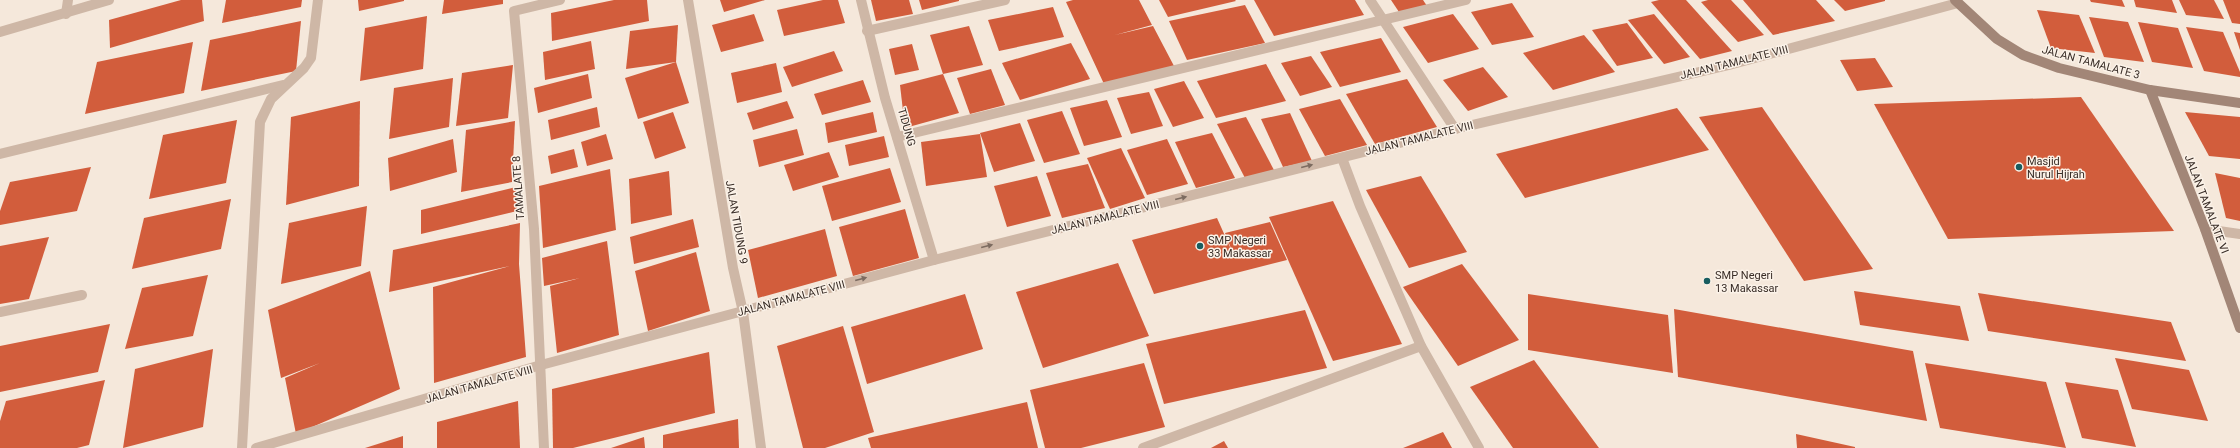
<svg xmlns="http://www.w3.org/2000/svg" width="2240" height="448" font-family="Roboto,sans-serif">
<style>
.building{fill:#d25d3c}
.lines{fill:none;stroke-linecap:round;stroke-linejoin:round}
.street{stroke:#ceb7a6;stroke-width:10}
.secondary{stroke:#a28677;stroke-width:10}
.oneway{fill:#7c6b60}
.poi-dot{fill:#185d60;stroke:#fbf2e8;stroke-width:1.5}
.labels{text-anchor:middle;stroke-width:3;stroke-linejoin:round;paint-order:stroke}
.street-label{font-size:11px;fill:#392d27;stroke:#fbf2e8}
.poi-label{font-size:11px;fill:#392d27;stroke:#fbf2e8;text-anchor:start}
</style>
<rect width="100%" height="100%" fill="#f5e8db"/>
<!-- building -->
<g class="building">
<polygon points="181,0 202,0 204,21 110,48 109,20"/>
<polygon points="226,0 302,0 301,7 222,23"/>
<polygon points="358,0 404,0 404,1 359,11"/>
<polygon points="444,0 503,0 503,4 442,14"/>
<polygon points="614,0 647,0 649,21 552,41 551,13"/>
<polygon points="720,0 765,0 724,12"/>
<polygon points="823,0 838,0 845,23 784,36 777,10"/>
<polygon points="871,0 909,0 913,14 876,21"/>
<polygon points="919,0 959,0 959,1 922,10"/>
<polygon points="1073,0 1139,0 1152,25 1115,35 1153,26 1174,66 1104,84 1066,2"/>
<polygon points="1159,0 1235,0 1236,1 1168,17"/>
<polygon points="1254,0 1355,0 1364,15 1274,36"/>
<polygon points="1391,0 1423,0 1427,6 1399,12"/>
<polygon points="1659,0 1686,0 1732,51 1700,59 1651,2"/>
<polygon points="1708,0 1731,0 1764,35 1738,42 1701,2"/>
<polygon points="1743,0 1816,0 1835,21 1773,35"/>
<polygon points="1834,0 1885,0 1885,1 1845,11"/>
<polygon points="2090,0 2122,0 2125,7 2091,2"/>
<polygon points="2134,0 2172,0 2177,13 2136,7"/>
<polygon points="2179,0 2214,0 2224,19 2186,15"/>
<polygon points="2223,0 2240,0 2240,24 2232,23"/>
<polygon points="1512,3 1534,37 1492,45 1471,12"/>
<polygon points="1245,5 1265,43 1187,60 1169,21"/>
<polygon points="1053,7 1064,37 999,51 988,20"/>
<polygon points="2037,10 2079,15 2095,53 2051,48"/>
<polygon points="754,14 764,41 721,52 712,25"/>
<polygon points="1453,14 1479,49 1428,63 1403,27"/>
<polygon points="1654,14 1690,57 1664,64 1628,20"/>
<polygon points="427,16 423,69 360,81 365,28"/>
<polygon points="2089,17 2128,22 2144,62 2104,57"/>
<polygon points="301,21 296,71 201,91 210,40"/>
<polygon points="2138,22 2178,28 2193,68 2152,62"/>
<polygon points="1627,23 1653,58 1617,66 1592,30"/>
<polygon points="678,25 676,62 626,69 630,31"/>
<polygon points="969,26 983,65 943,74 930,35"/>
<polygon points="2186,27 2223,32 2240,72 2240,77 2204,71"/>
<polygon points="2234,32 2240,33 2240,50"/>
<polygon points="1584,35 1615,72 1553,90 1523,53"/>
<polygon points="1381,38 1401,72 1340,87 1320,52"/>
<polygon points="591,41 595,69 545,80 543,52"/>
<polygon points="193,42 184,93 85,114 97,62"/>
<polygon points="1071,43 1090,79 1020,100 1002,63"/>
<polygon points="912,44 919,70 895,75 889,49"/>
<polygon points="834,51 843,71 792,87 783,67"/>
<polygon points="1311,56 1332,87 1300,96 1281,63"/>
<polygon points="1875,58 1893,87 1857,91 1840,60"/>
<polygon points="676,62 689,103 638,119 625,78"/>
<polygon points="776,63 782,92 737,103 731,73"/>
<polygon points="1266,64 1286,101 1216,118 1197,81"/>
<polygon points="513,65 508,118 456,126 462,73"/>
<polygon points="1483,67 1508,97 1468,111 1443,80"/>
<polygon points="991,69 1005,105 970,114 957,78"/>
<polygon points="588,74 592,98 538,113 534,88"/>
<polygon points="943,74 959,113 905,128 900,85"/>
<polygon points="453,78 449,127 389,139 394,88"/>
<polygon points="1407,79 1437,127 1375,144 1346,94"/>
<polygon points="863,80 871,102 822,115 814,94"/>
<polygon points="1184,81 1204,118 1173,127 1154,89"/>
<polygon points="1149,92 1163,126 1131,134 1117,98"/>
<polygon points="2081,97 2174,231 1948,239 1874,104"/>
<polygon points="1340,99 1367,145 1325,156 1299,109"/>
<polygon points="1107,100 1122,137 1084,146 1070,108"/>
<polygon points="360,101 359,186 286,205 291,117"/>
<polygon points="787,101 794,118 753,130 747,113"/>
<polygon points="597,107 600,127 551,140 548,120"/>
<polygon points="1762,107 1873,269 1804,281 1699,117"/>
<polygon points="1677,108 1709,150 1525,198 1496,154"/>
<polygon points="1062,111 1080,154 1044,163 1027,120"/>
<polygon points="673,112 686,148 655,159 643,122"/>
<polygon points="873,112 877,132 828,143 825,123"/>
<polygon points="2185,112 2240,117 2240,159 2209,156"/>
<polygon points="1290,113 1312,161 1283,167 1261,119"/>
<polygon points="1246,117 1275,172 1246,180 1217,124"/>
<polygon points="237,120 226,183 149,199 163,135"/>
<polygon points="515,121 512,182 461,192 466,130"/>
<polygon points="1020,123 1035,161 994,172 980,133"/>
<polygon points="797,129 804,155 759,167 753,140"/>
<polygon points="1212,133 1235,178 1196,188 1175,142"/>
<polygon points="606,134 613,159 587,166 581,142"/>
<polygon points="980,134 987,177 926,186 921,142"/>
<polygon points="884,136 889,157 849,166 845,145"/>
<polygon points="453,139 457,172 390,191 388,158"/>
<polygon points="1167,139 1188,184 1147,195 1127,150"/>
<polygon points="1121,148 1145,198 1110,209 1087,158"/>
<polygon points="574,149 578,167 551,174 548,156"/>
<polygon points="829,152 839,177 793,191 784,165"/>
<polygon points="1088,164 1105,208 1062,218 1046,173"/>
<polygon points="91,167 77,211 0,225 0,211 10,182"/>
<polygon points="890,168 901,202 832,221 822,186"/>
<polygon points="610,169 616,230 543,248 539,186"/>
<polygon points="669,171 672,215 631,224 629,179"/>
<polygon points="2215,173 2240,178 2240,221 2226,218"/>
<polygon points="1037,176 1051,216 1007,227 994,186"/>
<polygon points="1421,176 1467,252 1409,268 1366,190"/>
<polygon points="516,187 517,211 421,234 421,210"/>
<polygon points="231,199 221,249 132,269 144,218"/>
<polygon points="1333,201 1402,344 1333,361 1269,217"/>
<polygon points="367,206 361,266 281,284 289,223"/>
<polygon points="905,209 919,258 853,276 839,227"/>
<polygon points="1217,218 1234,256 1225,233 1270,222 1287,260 1154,294 1132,240"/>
<polygon points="693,219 699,247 634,264 630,237"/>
<polygon points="520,223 519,264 526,357 434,383 433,287 510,266 389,292 393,250"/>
<polygon points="825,229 837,276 758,298 748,250"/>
<polygon points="49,237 29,299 0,304 0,246"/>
<polygon points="607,241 619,335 557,353 550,286 580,278 544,286 542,258"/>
<polygon points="696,252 710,311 648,331 635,271"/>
<polygon points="1118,263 1149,336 1043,368 1016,292"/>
<polygon points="1462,264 1519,340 1458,366 1403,287"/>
<polygon points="370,271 400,389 296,434 285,378 320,363 281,378 268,310"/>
<polygon points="208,275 193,336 125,349 142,288"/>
<polygon points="1854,291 1960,306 1969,341 1860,325"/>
<polygon points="1978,293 2171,322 2186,361 1988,331"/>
<polygon points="965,294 983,349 867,384 851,327"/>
<polygon points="1528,294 1668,315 1673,373 1528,350"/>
<polygon points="1674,309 1913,351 1927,421 1678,377"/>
<polygon points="1305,310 1327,368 1164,404 1146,344"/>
<polygon points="110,324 98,372 0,392 0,346"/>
<polygon points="843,326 874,432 825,448 803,448 777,346"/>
<polygon points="213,349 203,427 123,448 135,369"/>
<polygon points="709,352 715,413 573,448 553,448 552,389"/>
<polygon points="2115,358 2189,370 2208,421 2132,409"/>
<polygon points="1534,360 1599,448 1513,448 1470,387"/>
<polygon points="1144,363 1165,427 1081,448 1045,448 1030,390"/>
<polygon points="1925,363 2046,382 2066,448 1940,428"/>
<polygon points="105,380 89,445 77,448 0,448 0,421 6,401"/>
<polygon points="2065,382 2118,390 2136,447 2082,438"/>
<polygon points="518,401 520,448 437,448 437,422"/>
<polygon points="1027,402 1038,448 871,448 868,438"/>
<polygon points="738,419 739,448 663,448 663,435"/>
<polygon points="1443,432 1452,448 1403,448"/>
<polygon points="1796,434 1855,447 1855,448 1797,448"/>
<polygon points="403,436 403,448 365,448"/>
<polygon points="644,437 645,448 611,448"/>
<polygon points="1224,441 1228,448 1211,448"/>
</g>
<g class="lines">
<!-- street -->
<g class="street">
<polyline points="688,0 733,268 743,312 761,448"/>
<polyline points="861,0 885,98 934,260"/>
<polyline points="1370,0 1455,129"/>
<polyline points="66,14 68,0"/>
<polyline points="867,31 1005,0"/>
<polyline points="0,32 109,0"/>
<polyline points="897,137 1466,0"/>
<polyline points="0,154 283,85"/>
<polyline points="1342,158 1360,206 1421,346 1479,448"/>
<polyline points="2205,229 2240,234"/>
<polyline points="0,312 82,295"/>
<polyline points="242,448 260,122 271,99 304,68 311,58 318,0"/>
<polyline points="256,448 541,365 934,260 1455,129 1729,65 1958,3"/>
<polyline points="544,448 534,229 514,11 560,0"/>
<polyline points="1143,448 1421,346"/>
</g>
<!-- secondary -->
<g class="secondary">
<polyline points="1955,0 1997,39 2023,55 2059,68 2150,90 2240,103"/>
<polyline points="2150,90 2205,229 2240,328"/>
</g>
</g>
<!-- one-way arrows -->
<defs><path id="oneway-solid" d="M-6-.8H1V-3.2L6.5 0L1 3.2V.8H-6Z"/></defs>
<g class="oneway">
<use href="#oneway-solid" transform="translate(1307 166) rotate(-14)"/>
<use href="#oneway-solid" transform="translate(1181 198) rotate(-14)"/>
<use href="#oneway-solid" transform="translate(987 246) rotate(-14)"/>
<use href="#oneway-solid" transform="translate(861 279) rotate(-15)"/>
</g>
<!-- markers -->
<g class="poi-dot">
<circle cx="2019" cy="167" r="4"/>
<circle cx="1200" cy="246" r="4"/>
<circle cx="1707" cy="281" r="4"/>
</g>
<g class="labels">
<!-- street labels -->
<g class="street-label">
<text transform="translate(1734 62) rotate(-14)" y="4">JALAN TAMALATE VIII</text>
<text transform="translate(2091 62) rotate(15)" y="4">JALAN TAMALATE 3</text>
<text transform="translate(907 127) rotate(74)" y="4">TIDUNG</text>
<text transform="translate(1419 138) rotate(-14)" y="4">JALAN TAMALATE VIII</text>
<text transform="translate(518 188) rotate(-94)" y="4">TAMALATE 8</text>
<text transform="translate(2207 204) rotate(69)" y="4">JALAN TAMALATE VI</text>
<text transform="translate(1105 217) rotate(-14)" y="4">JALAN TAMALATE VIII</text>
<text transform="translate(737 222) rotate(80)" y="4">JALAN TIDUNG 9</text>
<text transform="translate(791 298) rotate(-15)" y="4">JALAN TAMALATE VIII</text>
<text transform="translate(479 384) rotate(-16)" y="4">JALAN TAMALATE VIII</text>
</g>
<!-- poi labels -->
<g class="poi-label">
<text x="2027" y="165">Masjid<tspan x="2027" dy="13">Nurul Hijrah</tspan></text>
<text x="1208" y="244">SMP Negeri<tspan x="1208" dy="13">33 Makassar</tspan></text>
<text x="1715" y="279">SMP Negeri<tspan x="1715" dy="13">13 Makassar</tspan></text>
</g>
</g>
</svg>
